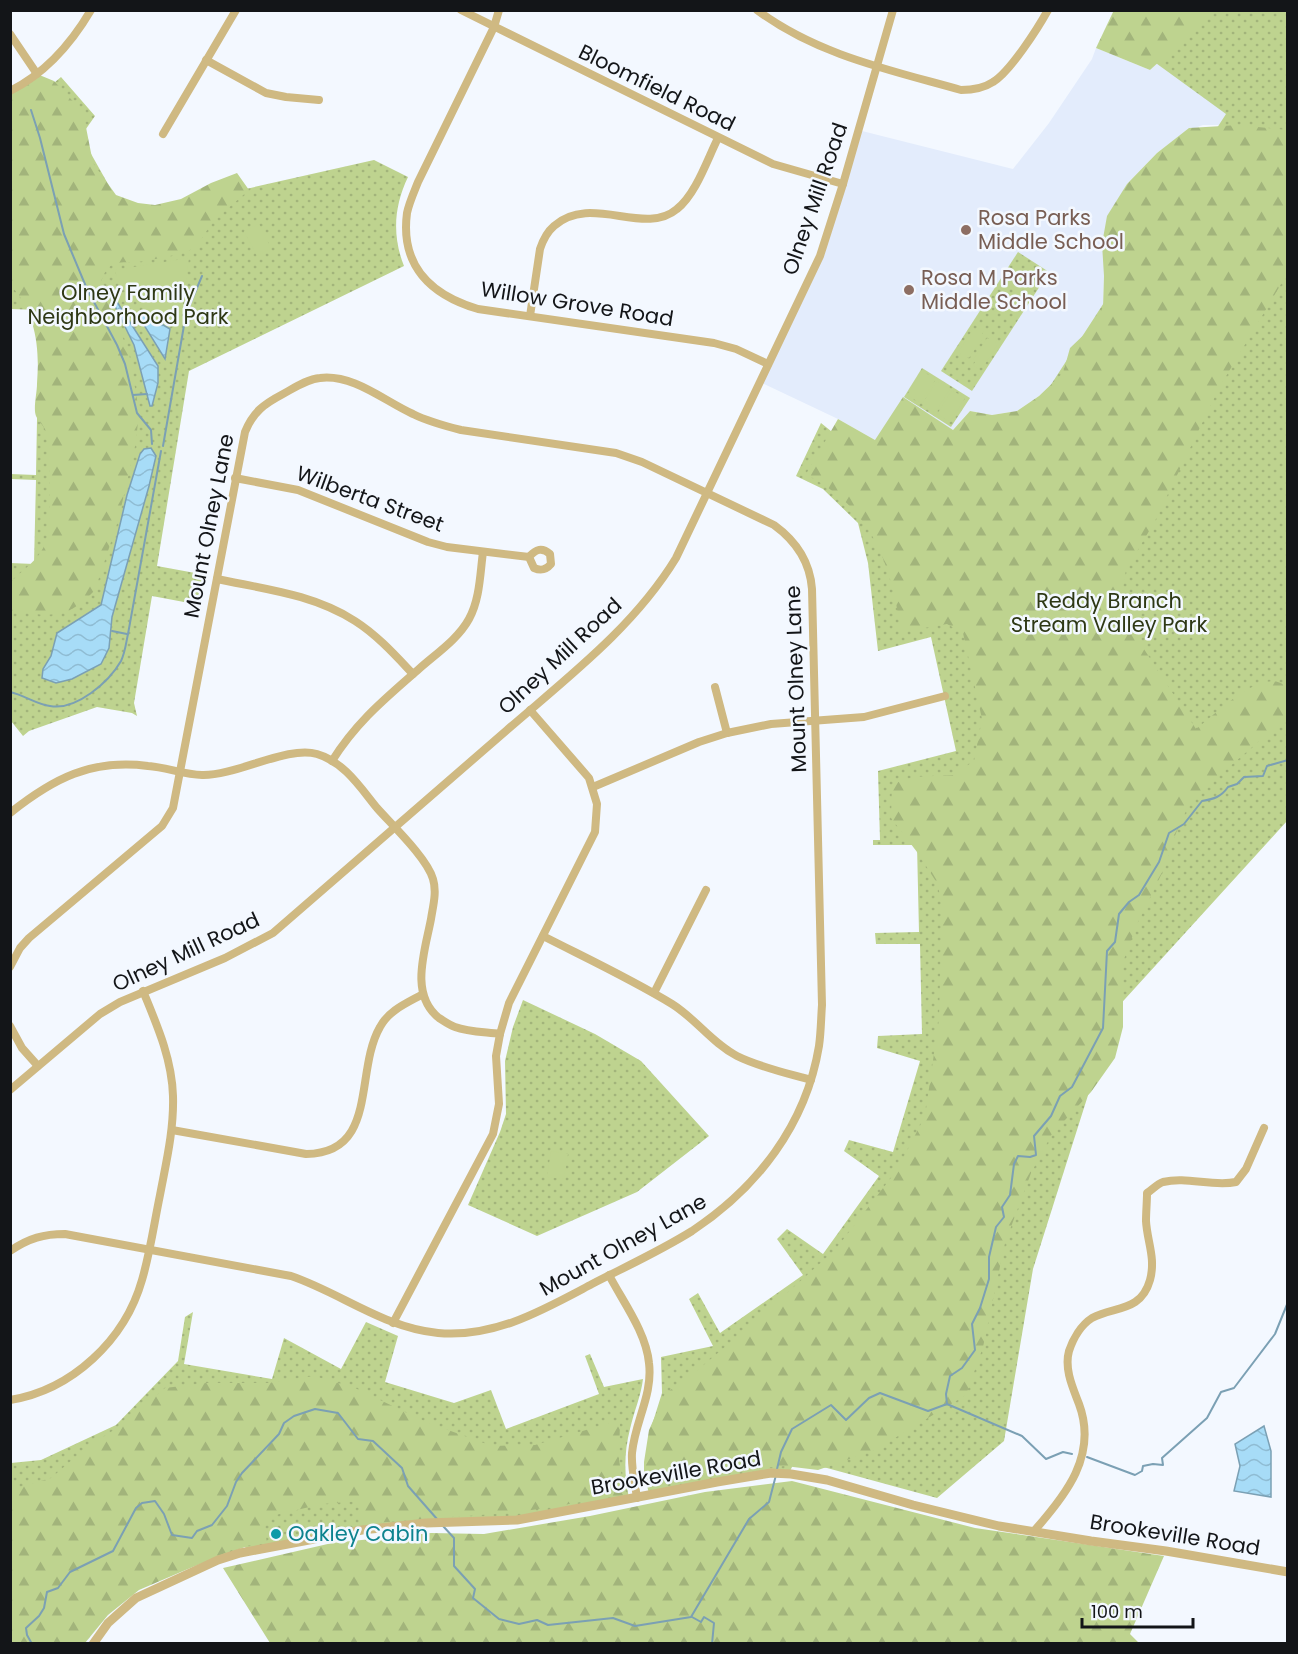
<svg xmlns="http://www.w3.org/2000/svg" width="1298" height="1654" font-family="Poppins,sans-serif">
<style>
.built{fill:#e3ecfc}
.grass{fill:url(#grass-dots)}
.forest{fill:url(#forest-firs)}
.garden{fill:#bed38f}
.water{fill:url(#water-waves);stroke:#7ba0b4;stroke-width:1.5}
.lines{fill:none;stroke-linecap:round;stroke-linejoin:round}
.stream{stroke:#7ba0b4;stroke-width:2}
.minor{stroke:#cfb982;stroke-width:8}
.tertiary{stroke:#cfb982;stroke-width:9}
.education-dot{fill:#8d6e63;stroke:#f3f8ff;stroke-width:2}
.culture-dot{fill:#0f9aa8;stroke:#f3f8ff;stroke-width:2}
.labels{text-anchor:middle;stroke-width:5;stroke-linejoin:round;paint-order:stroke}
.street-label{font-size:21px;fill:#131518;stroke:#f3f8ff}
.education-label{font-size:21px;fill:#785e54;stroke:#f3f8ff;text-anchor:start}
.park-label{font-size:21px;fill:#2e3815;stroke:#f3f8ff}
.culture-label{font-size:21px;fill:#0d838f;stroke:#f3f8ff;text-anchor:start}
</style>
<defs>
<pattern id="grass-dots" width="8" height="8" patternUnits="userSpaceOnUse" patternTransform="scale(1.5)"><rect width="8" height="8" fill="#bed38f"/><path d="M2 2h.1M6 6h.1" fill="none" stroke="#a2b47b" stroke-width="1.8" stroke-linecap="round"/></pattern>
<pattern id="forest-firs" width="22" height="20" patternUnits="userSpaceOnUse" patternTransform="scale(1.5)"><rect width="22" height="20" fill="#bed38f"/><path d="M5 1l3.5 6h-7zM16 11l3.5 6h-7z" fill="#a2b47b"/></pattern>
<pattern id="water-waves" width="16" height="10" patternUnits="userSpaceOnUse" patternTransform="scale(1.5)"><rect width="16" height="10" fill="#a7dcf7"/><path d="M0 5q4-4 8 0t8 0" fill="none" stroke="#8fbcd3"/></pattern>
</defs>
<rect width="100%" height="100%" fill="#f3f8ff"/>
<!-- built -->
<polygon class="built" points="1215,11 1287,11 1240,125 1203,125 1186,131 1157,153 1127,184 1104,276 1103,307 1063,373 1039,396 1017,411 992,415 970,411 953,430 875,440 838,419 760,382 820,256 858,130 1013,169 1049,123 1092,59 1096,48 1150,70"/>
<!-- grass -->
<g class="grass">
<polygon points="1117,11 1287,11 1287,821 1115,1010 1033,1269 1004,1441 937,1498 827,1468 794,1463 789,1473 649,1494 645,1477 651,1428 662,1393 661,1357 713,1346 689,1299 698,1293 720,1333 803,1275 777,1239 787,1229 823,1254 879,1176 844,1151 849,1140 893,1152 920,1061 877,1048 878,1036 922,1034 920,944 876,944 875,933 919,932 917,845 873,845 873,840 880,840 878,771 956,751 931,637 878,651 868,563 858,523 823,489 796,476 821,423 898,485 990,479 1226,114 1109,29"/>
<path d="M61,77L95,116L81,136L126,216L374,160L408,177C394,206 392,236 404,266L189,371L157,566L206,575L200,605L152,596L134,703L137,716L132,713L97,707L29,731L23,736L11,721L10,563L34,564L36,480L11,479L10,474L36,475L39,310L11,309V195L48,88Z"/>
<polygon points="1018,252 1049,272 972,391 941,371"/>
<polygon points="922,368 970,398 951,427 904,397"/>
<polygon points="523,1000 595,1034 641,1061 709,1136 637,1192 537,1236 468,1205 500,1132 506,1114 505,1061 513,1027"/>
<path d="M193,1312L184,1364L272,1379L284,1338L341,1369L366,1322L398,1336L385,1382L454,1403L491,1390L506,1429L599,1394L585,1356L590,1354L604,1387L643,1379C641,1396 634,1411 630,1429C624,1453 624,1474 629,1498L533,1517L405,1523L251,1555L245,1547L149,1583L11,1644V1463L41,1460L116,1425L178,1361L185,1317Z"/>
</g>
<!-- forest -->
<g class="forest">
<polygon points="1114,10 1215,10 1215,11 1150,70 1096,48"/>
<path d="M37,74L54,81L83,112L93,163L116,195L138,203L155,205L181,199L211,183L237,173L249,190C238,200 225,210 214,221C204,232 201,246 186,252C176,255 156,259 145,261C124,265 108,255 101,283L129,353L139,411L136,442L118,521L95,590L83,602L72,609L57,614L44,615L11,611V582C23,569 40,560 46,541C52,520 51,453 45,431C44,425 38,421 36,416C33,408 37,393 37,384C40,349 36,311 10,285L11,91Z"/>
<path d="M1239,125L1287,130V274L1219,388L1155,521L1126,570L1120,601L1140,643L1196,729C1215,715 1263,664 1287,687V717L1191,800L1176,833L1165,867L1137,924L1123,962V1027L1115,1058L1091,1092L1052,1134L1031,1173L1005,1243L983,1347L966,1395L875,1450L818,1470L785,1466L718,1472L654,1488L644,1483V1462L649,1430L665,1394L694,1373L749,1327L835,1250L897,1170L925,1116L939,1019L942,903L937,883L917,852L891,818L892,784L914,777L953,775L974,761L982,719L963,633L947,624L901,632C894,583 881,532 841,498C831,489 818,481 806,474L838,419L875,440L903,397L953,430L970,411L992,415L1017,411L1039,396L1063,373L1070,348L1093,326L1103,307L1104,276L1102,244L1107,216L1127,184L1157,153L1189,128Z"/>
<polygon points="314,1376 355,1388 426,1422 492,1446 535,1445 620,1420 619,1460 625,1495 519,1512 361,1524 359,1501 322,1504 263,1518 267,1543 239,1547 139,1590 108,1615 85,1643 11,1644 10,1490 51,1478 86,1448 123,1424 165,1388 206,1383 268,1383"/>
<polygon points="792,1481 975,1528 1164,1556 1130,1634 1140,1644 270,1643 223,1568 332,1543 431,1533 484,1534 590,1516 705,1492"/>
</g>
<!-- garden -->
<g class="garden">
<polygon points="259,224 271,248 257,256 244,231"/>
<path d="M189,258L180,326C155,314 120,300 115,270Z"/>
<polygon points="978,327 984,331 982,334 984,336 969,358 967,357 965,360 959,356 961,353 959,351 973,329 976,331"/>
<polygon points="992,336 997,340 995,343 997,345 983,367 981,366 978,369 973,365 975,362 973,360 987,338 989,339"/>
<polygon points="922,371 936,379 920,403 907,395"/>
<polygon points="937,381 950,389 935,413 922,404"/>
<polygon points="952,390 965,398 950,422 937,414"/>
<polygon points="551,1151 568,1154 564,1179 547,1177"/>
</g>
<!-- water -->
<g class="water">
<polygon points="112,294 158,366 158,383 152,406 150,406 134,345 110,296"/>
<polygon points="141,312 170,329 165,359 139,317"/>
<polygon points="151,448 156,456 149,486 112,617 109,648 101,664 72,679 56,683 42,678 43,669 51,656 57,633 101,605 127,495 140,454 144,449"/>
<polygon points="1264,1426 1271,1451 1271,1497 1234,1491 1240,1466 1235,1444"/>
</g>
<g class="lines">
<!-- stream -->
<g class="stream">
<polyline points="31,110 40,138 64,234 87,289 117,345 125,364 137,413 151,430 152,444"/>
<polyline points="133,395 147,394"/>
<polyline points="163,446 186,314 202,276"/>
<polyline points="112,631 127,634"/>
<path d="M10,692C24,695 36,704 50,706C76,711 109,682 121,661C125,653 126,643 128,634L161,451"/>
<path d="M947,1404L946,1394L950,1376L962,1368L975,1350L972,1324L980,1308L989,1279V1257L996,1227L1004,1217L1002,1207L1010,1195L1014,1164L1018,1156L1030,1157L1036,1155L1034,1136L1051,1116L1060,1096L1072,1087L1103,1028L1107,951L1115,942L1119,914L1129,902L1139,895L1159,862L1169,833L1184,824L1202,801C1214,799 1221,797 1228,787L1237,784L1244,777L1263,776L1267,766L1288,760"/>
<polyline points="1087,1457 1135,1475 1142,1471 1143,1466 1153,1464 1163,1465 1162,1458 1207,1418 1221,1392 1234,1388 1275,1334 1288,1302"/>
<polyline points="777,1469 781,1452 792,1429 831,1405 846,1420 869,1398 880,1393 928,1411 947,1404 1022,1436 1046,1459 1063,1452 1072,1454"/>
<polyline points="443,1526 454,1538 454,1566 475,1589 473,1598 499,1619 519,1624 537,1620 548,1625 613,1618 635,1626 691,1617 749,1519 769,1502 776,1475"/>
<polyline points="692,1617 701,1622 704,1617 714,1623 712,1644"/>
<polyline points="32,1644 27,1635 26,1628 39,1616 44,1608 47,1592 58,1588 70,1572 113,1551 136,1508 142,1503 155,1501 164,1514 172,1535 192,1538 197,1531 212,1525 227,1506 236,1482 242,1473 279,1434 284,1423 294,1416 315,1409 338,1413 358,1439 373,1441 402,1468 408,1486 437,1519"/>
</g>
<!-- minor -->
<g class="minor">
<polyline points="461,10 773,164 843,184"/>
<path d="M499,10L494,27L418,182C414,192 409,203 407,213C400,266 431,295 478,309L714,343L736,349L768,364"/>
<path d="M757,10C817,55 890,70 961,90C971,90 984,88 993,82C1010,72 1038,28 1048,10"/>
<polyline points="10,34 37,74"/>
<polyline points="206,60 266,93 286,97 319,100"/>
<path d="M10,91C46,73 71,44 91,10"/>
<polyline points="163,134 236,10"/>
<path d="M530,316L540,249C543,240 547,232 554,226C591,193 644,237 677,209C696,194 707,160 718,138"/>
<path d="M235,478L298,490L428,542L447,547L529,557C536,549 542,547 550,554L551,564C546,570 541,571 534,568L529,557"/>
<path d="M217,579C264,589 313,594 355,621C377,635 395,655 413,674"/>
<polyline points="715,687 727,733"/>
<path d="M332,761C357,721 386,698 420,668C437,653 458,639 469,619C480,599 480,574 483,552"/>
<polyline points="593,787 699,742 727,733 771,724 864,717 945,696"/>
<path d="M10,813C54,778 91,759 148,766C166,767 184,775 202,775C236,776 288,745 317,754C344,762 360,787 377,808C392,825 427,858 433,879C437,892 433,906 431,919C425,951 409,994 439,1018C444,1021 449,1025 455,1027C468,1032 485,1032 500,1034"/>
<path d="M543,936C586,958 631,979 672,1004C696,1019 712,1043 737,1056C759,1067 786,1073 811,1080"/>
<path d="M10,967L20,948L29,938L162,826L173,808L245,432C253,412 264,404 283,394C294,388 307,379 320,378C354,374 384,401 413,414C429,422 445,426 461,430L616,453L642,462L774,525C796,541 810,562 812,589L822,1005C821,1018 821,1032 819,1046C806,1125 757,1188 692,1231C660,1251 625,1267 592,1284C543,1310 495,1338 438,1333C384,1328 341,1293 291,1276L65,1234C44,1234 29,1238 10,1251"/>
<polyline points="654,993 706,890"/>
<polyline points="10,1026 22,1048 38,1066"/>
<path d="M10,1090L100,1014L120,1002L225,958L273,933C351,866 429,798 507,730C568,677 634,627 676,558L820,256L843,184L893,10"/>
<path d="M172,1130L306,1154C379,1153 354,1072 380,1027C389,1010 407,1003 423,994"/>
<path d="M609,1275C623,1302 646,1332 649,1363C653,1395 635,1421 632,1453C631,1468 635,1483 637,1498"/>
<polyline points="393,1323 493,1134 499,1104 496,1056 500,1034 509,1003 595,832 597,804 589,778 530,710"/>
<path d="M10,1400C72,1390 125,1340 142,1280C150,1253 154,1224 160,1195C166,1163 174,1130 173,1096C172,1059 157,1025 143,991"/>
<path d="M1034,1531C1066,1495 1098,1455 1079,1404C1073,1388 1064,1369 1069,1351C1073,1339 1081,1325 1092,1318C1115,1306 1141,1312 1150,1280C1156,1258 1147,1241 1146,1221C1146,1212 1147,1202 1147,1193C1152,1190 1157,1184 1163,1182C1187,1176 1212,1187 1236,1182L1246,1169L1264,1128"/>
</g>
<!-- tertiary -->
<polyline class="tertiary" points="93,1644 108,1623 136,1598 218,1560 240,1553 362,1530 426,1523 517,1520 717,1482 771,1473 791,1474 827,1480 913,1505 999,1526 1091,1541 1166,1551 1288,1572"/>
</g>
<!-- markers -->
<g class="education-dot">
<circle cx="966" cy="230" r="6"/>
<circle cx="909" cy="290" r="6"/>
</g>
<circle class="culture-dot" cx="276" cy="1534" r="6"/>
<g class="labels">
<!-- street labels -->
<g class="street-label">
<text transform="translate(657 88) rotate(26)" y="7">Bloomfield Road</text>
<text transform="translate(815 199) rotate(-71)" y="7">Olney Mill Road</text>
<text transform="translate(577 304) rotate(9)" y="7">Willow Grove Road</text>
<text transform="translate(370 499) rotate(20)" y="7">Wilberta Street</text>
<text transform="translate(209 526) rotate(-79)" y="7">Mount Olney Lane</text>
<text transform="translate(560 656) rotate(-43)" y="7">Olney Mill Road</text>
<text transform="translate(796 679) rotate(-92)" y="7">Mount Olney Lane</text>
<text transform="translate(186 952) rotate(-25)" y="7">Olney Mill Road</text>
<text transform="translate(623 1245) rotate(-29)" y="7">Mount Olney Lane</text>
<text transform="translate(676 1473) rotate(-10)" y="7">Brookeville Road</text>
<text transform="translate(1175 1535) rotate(9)" y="7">Brookeville Road</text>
</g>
<!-- education labels -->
<g class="education-label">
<text x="978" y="225">Rosa Parks<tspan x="978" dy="24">Middle School</tspan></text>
<text x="921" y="285">Rosa M Parks<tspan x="921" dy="24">Middle School</tspan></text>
</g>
<!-- park labels -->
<g class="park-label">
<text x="128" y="300">Olney Family<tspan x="128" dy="24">Neighborhood Park</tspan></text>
<text x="1109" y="608">Reddy Branch<tspan x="1109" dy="24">Stream Valley Park</tspan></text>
</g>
<!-- culture labels -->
<g class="culture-label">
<text x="288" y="1541">Oakley Cabin</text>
</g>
</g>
<!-- border -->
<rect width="1298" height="1654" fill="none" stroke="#131518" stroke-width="24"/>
<!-- scale -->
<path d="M1082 1618v9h111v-9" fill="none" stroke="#131518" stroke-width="3"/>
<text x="1091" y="1618" font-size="18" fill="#131518" stroke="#f3f8ff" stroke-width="4.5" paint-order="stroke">100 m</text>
</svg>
